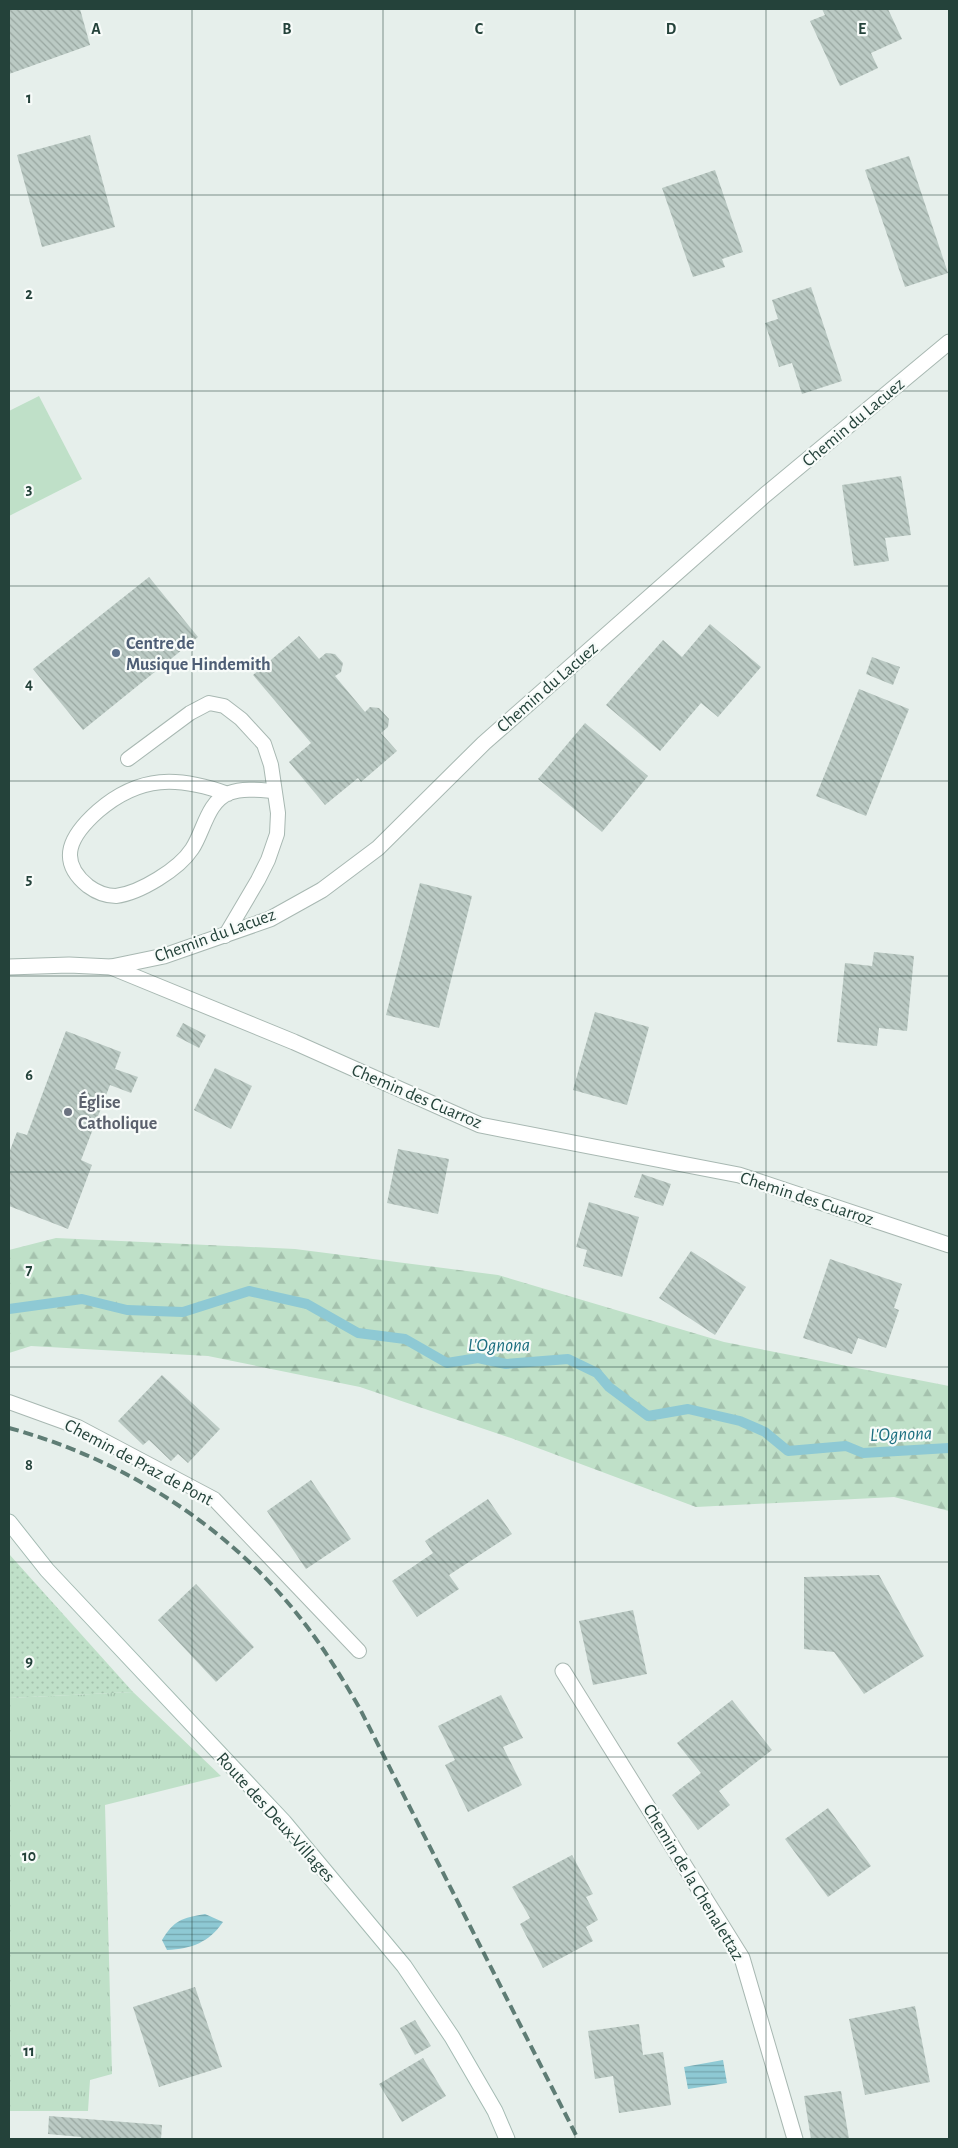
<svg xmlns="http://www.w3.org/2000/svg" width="958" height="2148" font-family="'Alegreya Sans',sans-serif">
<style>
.grass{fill:url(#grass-tufts)}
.forest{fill:url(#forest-firs)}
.park{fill:url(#park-dots)}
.pitch{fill:#bfe0c8}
.water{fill:url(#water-rules)}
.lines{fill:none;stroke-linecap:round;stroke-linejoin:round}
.stream{stroke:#8ec9d4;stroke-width:10}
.building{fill:url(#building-back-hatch)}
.lane-casing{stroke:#a8b8b2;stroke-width:16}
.street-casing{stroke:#a8b8b2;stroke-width:17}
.secondary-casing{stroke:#a4bbb3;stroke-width:17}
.lane{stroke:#fff;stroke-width:14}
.street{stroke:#fff;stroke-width:15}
.secondary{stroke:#fff;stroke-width:15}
.rail{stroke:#5f7d75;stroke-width:4;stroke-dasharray:10 5;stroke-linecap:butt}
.grid{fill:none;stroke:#24423a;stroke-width:1;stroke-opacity:0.55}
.service-dot{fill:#5c6f8a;stroke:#f7fbf9;stroke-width:2}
.worship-dot{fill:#6b7280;stroke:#f7fbf9;stroke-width:2}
.labels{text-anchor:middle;stroke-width:4.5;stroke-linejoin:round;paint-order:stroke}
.street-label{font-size:18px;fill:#24423a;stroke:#f7fbf9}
.service-label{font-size:18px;font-weight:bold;fill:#4e5e75;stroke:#f7fbf9;text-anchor:start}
.worship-label{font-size:18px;font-weight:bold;fill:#5b616d;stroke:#f7fbf9;text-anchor:start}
.water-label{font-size:19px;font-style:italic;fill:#1c6f80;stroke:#f7fbf9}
.grid-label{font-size:16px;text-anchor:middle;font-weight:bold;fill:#24423a;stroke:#f7fbf9;stroke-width:4.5;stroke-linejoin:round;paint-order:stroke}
</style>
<defs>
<pattern id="grass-tufts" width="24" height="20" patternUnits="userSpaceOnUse" patternTransform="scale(1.25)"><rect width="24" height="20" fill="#bfe0c8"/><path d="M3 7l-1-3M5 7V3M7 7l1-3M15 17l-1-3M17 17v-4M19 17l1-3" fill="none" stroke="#a4c1ad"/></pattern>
<pattern id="forest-firs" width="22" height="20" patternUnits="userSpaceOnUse" patternTransform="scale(1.25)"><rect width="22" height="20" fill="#bfe0c8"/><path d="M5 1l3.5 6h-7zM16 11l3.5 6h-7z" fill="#a4c1ad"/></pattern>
<pattern id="park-dots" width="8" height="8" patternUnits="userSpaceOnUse" patternTransform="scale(1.25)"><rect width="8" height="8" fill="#bfe0c8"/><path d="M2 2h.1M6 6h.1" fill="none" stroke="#a4c1ad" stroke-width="1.8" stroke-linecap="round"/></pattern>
<pattern id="water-rules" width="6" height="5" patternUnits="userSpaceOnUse" patternTransform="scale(1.25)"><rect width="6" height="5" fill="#8ec9d4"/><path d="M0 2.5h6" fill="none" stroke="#74a5ad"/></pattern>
<pattern id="building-back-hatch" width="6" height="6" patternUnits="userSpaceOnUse" patternTransform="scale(1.25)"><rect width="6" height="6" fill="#bbcac4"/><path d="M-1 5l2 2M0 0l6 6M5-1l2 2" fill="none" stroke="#98a6a0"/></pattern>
</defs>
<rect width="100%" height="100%" fill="#e6efeb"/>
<!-- grass -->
<polygon class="grass" points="133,1692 221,1776 105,1805 112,2074 90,2080 88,2111 9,2111 9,1698"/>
<!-- forest -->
<polygon class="forest" points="56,1238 295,1249 498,1275 724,1342 949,1386 949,1511 894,1497 696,1507 511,1438 360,1387 208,1356 31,1346 9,1353 9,1250"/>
<!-- park -->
<polygon class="park" points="9,1554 133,1692 9,1698"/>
<!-- pitch -->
<polygon class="pitch" points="39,396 82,479 9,516 9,411"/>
<!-- water -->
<g class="water">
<path d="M205,1914L223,1922C209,1942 192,1949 167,1950L162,1940C174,1920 182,1918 205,1914Z"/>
<polygon points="723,2060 727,2083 688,2089 684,2067"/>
</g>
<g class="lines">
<!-- stream -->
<polyline class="stream" points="9,1309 82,1299 127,1310 183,1312 249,1291 307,1304 358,1333 405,1339 447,1363 478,1358 506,1364 568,1359 597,1373 609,1387 648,1416 688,1409 740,1421 765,1432 788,1451 846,1446 863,1453 949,1448"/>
</g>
<!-- building -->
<g class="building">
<polygon points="9,9 80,9 90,45 9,74"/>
<polygon points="822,9 888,9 902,39 871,53 878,68 840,86 810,21 825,15"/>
<polygon points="90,135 115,227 42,247 17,155"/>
<polygon points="909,156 948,273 905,287 865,170"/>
<polygon points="715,170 743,252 722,259 725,267 693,277 662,188"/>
<polygon points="811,287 842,381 802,394 792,363 779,367 765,323 778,319 772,300"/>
<polygon points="901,476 911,535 885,538 889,561 854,566 842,485"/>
<polygon points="149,577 198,637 83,730 33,669"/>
<polygon points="710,624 761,667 718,717 701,703 660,751 606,705 663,640 682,657"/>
<polygon points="299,636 319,659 326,653 335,654 343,663 341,672 335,676 365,712 370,707 379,708 389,719 388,727 381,733 397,751 361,782 358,778 325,805 289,762 311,743 253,675"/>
<polygon points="872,657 900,667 893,685 866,674"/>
<polygon points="859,689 909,709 866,816 816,796"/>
<polygon points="585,723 648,776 602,832 538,779"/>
<polygon points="420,883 472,896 439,1028 386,1015"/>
<polygon points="874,952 914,956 907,1031 879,1028 877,1046 837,1042 845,963 872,966"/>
<polygon points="595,1012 649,1027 627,1105 573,1090"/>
<polygon points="183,1023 206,1035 199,1048 176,1036"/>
<polygon points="66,1031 121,1052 115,1069 138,1077 131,1093 110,1085 81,1160 92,1165 68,1229 9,1206 9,1153 17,1132 27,1135"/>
<polygon points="215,1068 252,1086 231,1129 194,1110"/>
<polygon points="398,1149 449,1159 438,1214 387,1203"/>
<polygon points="642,1174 671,1184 663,1206 634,1197"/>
<polygon points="589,1202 639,1217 622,1277 583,1266 587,1250 576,1247"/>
<polygon points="691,1251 746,1287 715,1335 659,1298"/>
<polygon points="830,1259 902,1284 894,1308 899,1310 886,1348 858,1338 852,1354 803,1338"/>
<polygon points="162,1375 220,1429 188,1463 178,1454 171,1461 149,1440 143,1445 118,1421"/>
<polygon points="311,1480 351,1539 306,1569 267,1511"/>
<polygon points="488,1499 512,1534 449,1575 459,1589 417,1617 392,1581 433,1553 425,1541"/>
<polygon points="879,1575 924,1656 864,1694 834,1652 804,1649 804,1577"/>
<polygon points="196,1584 254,1647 216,1682 158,1620"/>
<polygon points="633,1610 647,1674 593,1685 579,1621"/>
<polygon points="501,1695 523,1738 503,1747 522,1785 468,1812 445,1765 455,1760 438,1726"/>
<polygon points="732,1700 772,1750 719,1791 730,1805 698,1830 672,1795 701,1773 677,1743"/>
<polygon points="828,1808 871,1866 828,1897 785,1839"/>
<polygon points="572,1855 593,1894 586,1897 598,1920 586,1927 593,1941 543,1968 520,1924 530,1918 512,1887"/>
<polygon points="195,1987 222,2067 159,2087 133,2007"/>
<polygon points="915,2006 930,2082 865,2095 849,2019"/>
<polygon points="415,2020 431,2046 415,2055 400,2028"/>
<polygon points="639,2024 643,2055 663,2052 671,2105 619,2113 613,2076 595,2079 588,2031"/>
<polygon points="423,2058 446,2096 402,2122 379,2084"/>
<polygon points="841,2091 849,2139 811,2139 804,2096"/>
<polygon points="49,2116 162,2125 161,2139 81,2139 81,2137 48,2134"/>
</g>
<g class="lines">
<defs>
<g id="lane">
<polyline points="128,759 190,713 209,703 224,706 241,719 264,744 271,765 278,813 277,834 268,860 258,880 225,936"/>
<path d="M228,794C178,776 140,775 98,811C71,835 56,860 88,886C96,892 107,896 116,896C140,893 179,869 192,849C204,831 207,802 229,793C243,788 260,790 274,791"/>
<polyline points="9,1402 78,1427 214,1499 359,1651"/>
</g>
<g id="street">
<polyline points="9,967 69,965 111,967 294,1042 480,1125 739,1175 949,1245"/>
<polyline points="111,967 164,956 270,919 322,890 378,848 484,743 765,495 949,342"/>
<polyline points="563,1671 742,1958 795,2139"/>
</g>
<polyline id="secondary" points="9,1522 47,1570 284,1822 404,1966 452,2037 495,2111 507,2139"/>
</defs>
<!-- lane casing -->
<use href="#lane" class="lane-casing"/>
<!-- street casing -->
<use href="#street" class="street-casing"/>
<!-- secondary casing -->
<use href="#secondary" class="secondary-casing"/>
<!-- lane -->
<use href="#lane" class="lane"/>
<!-- street -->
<use href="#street" class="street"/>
<!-- secondary -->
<use href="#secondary" class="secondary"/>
<!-- rail -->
<path class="rail" d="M9,1428C124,1459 232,1528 305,1624C325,1650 342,1678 359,1707L578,2139"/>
</g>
<!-- grid -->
<path class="grid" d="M192,9V2139M383,9V2139M575,9V2139M766,9V2139M9,195H949M9,391H949M9,586H949M9,781H949M9,976H949M9,1172H949M9,1367H949M9,1562H949M9,1757H949M9,1953H949"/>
<!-- markers -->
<circle class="service-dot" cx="116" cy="653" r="5"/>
<circle class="worship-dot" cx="68" cy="1112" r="5"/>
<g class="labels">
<!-- street labels -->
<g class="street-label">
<text transform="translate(853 422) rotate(-40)" y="6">Chemin du Lacuez</text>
<text transform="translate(547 687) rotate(-41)" y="6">Chemin du Lacuez</text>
<text transform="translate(215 935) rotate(-20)" y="6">Chemin du Lacuez</text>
<text transform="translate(417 1096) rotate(23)" y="6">Chemin des Cuarroz</text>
<text transform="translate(807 1198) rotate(18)" y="6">Chemin des Cuarroz</text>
<text transform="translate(139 1462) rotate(28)" y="6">Chemin de Praz de Pont</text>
<text transform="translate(276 1817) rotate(48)" y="6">Route des Deux-Villages</text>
<text transform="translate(694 1882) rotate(59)" y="6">Chemin de la Chenalettaz</text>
</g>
<!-- service labels -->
<g class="service-label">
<text x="126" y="649">Centre de<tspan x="126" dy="21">Musique Hindemith</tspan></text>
</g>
<!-- worship labels -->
<g class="worship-label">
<text x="78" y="1108">Église<tspan x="78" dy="21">Catholique</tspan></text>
</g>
<!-- water labels -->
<g class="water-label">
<text x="499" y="1351">L'Ognona</text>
<text transform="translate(901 1433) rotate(-2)" y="7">L'Ognona</text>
</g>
</g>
<g class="grid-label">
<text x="96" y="34">A</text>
<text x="287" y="34">B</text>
<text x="479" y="34">C</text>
<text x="671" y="34">D</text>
<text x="862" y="34">E</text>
<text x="29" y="103">1</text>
<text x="29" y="299">2</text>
<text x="29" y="494">3</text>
<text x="29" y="689">4</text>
<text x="29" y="884">5</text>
<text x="29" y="1080">6</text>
<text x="29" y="1275">7</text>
<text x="29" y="1470">8</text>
<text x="29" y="1666">9</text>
<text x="29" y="1861">10</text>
<text x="29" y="2056">11</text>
</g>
<!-- border -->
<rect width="958" height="2148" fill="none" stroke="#24423a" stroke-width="20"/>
</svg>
